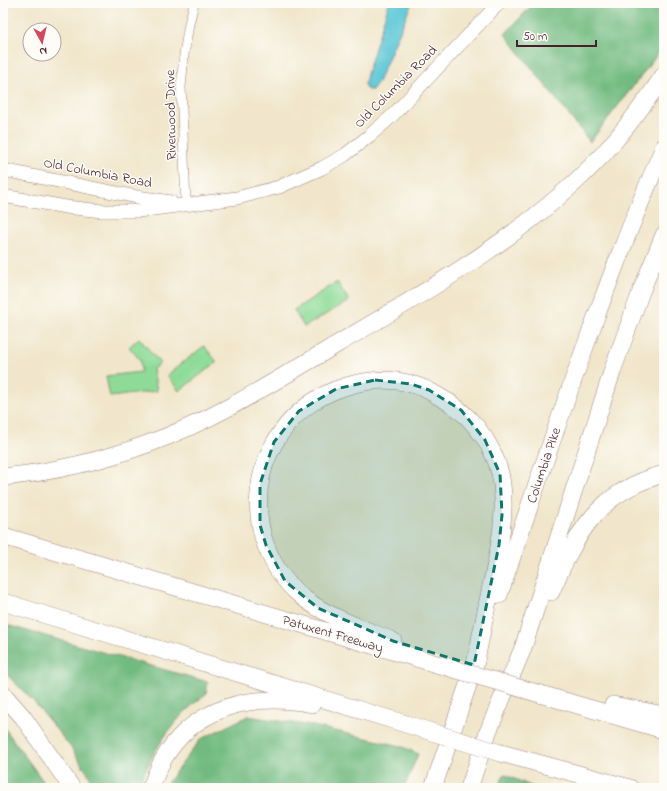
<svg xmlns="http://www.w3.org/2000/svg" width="667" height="791" font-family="'Indie Flower',sans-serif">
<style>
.green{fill:#8edb98;stroke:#6c7d62}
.forest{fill:#72bb80;stroke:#5e6d56}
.water{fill:#5cc7d6;stroke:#537380}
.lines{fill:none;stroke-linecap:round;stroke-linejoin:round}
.street-casing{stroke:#9e827b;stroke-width:10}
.secondary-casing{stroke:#9e827b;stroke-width:14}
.highway-casing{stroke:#9e827b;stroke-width:18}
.street{stroke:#fff;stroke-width:9}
.secondary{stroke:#fff;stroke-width:13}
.highway{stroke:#fff;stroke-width:17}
.highway-bridge-casing{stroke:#9e827b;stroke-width:18;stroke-linecap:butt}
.highway-bridge{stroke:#fff;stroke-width:17}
.marked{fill:#0f766e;fill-opacity:0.2;stroke:#0f766e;stroke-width:3;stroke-dasharray:8 5;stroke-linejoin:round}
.labels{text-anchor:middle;stroke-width:3;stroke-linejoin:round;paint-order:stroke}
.street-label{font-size:14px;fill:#4a1f2b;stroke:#fdfcf7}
</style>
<rect width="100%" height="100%" fill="#fdfcf7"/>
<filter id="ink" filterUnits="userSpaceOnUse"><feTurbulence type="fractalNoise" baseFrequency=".025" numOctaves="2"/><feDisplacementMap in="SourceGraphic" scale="8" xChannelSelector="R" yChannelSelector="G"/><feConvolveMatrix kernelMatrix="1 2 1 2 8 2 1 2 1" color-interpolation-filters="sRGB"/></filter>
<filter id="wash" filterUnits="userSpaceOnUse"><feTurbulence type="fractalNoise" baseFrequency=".012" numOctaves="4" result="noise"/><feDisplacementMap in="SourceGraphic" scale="16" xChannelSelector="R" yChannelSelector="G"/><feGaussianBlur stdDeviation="0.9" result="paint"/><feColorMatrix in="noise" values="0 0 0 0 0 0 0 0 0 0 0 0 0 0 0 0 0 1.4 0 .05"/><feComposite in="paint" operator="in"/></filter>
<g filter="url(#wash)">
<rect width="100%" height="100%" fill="#f1e6cb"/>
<!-- green -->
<g class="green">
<polygon points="337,282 349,301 304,327 294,310"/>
<polygon points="139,338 160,363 153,369 157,391 110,397 106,376 141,372 140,360 129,347"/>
<polygon points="204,346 217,362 179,391 167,375"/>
</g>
<!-- forest -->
<g class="forest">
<polygon points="534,3 664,3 664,46 590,142 505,34"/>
<path d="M3,624L208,682L206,694C200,699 193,704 187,710C167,729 147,761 139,788H97L72,749L35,703L3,671Z"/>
<polygon points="248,716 313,726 401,746 418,754 404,788 166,788 167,783 201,739"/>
<polygon points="3,726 48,788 8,788 3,782"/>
<polygon points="504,774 535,788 499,788"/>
</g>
<!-- water -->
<polygon class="water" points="389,3 412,3 378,82 372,90 368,90 365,88 365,83 367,74"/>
</g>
<g filter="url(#ink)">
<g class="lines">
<defs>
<polyline id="street" points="186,204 181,87 184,55 189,24 194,3"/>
<g id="secondary">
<polyline points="3,170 137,197 171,202"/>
<polyline points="3,196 66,207 102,211 138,211 237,198 279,187 322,168 345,155 369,136 391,117 499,3"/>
</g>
<g id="highway">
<path d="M3,477C53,472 102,461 150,443C217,419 278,379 339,343C431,289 534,230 606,151C627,127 646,102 664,75"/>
<polyline points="3,536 440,665"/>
<path d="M551,592C576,534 598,491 664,474"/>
<path d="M499,595C551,444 600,293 664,147"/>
<polyline points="3,602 396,721"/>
<path d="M393,641C362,628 327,617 301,596C283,581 270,560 263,537C245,471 282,405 347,386C368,380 390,378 411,384C420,386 430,391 438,396C468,411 492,441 500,473C508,509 499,551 491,586C486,610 481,635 476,660"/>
<polyline points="3,694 23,717 72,788"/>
<polyline points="540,694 664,730"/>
<polyline points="613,705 664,715"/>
<polyline points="497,752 630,788"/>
<path d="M151,788C174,714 240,690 312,704"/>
<polyline points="433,788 476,661"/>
<polyline points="469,788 488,732 523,648 613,369 642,289 664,235"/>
</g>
</defs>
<!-- street casing -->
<use href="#street" class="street-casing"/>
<!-- secondary casing -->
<use href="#secondary" class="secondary-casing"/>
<!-- highway casing -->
<use href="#highway" class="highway-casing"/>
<!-- street -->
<use href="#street" class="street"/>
<!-- secondary -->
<use href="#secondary" class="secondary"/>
<!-- highway -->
<use href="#highway" class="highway"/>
<defs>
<g id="highway-bridge">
<polyline points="440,665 540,694"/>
<polyline points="396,721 497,752"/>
</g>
</defs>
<!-- highway-bridge casing -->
<use href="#highway-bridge" class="highway-bridge-casing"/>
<!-- highway-bridge -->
<use href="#highway-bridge" class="highway-bridge"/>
</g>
</g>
<!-- marked area -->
<path class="marked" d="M375,380L411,384L429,390L461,410L485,440L500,474L502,515L499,545L474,665L393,641L318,608L285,581L266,545L260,525V484L274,442L299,411L336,389Z"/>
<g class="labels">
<!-- street labels -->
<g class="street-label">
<text transform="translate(395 86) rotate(-45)" y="5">Old Columbia Road</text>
<text transform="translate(170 115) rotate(-91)" y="5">Riverwood Drive</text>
<text transform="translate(98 172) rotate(11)" y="5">Old Columbia Road</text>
<text transform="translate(543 465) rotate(-71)" y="5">Columbia Pike</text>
<text transform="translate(333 633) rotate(16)" y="5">Patuxent Freeway</text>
</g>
</g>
<!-- margin -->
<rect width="667" height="791" fill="none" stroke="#fdfcf7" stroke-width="16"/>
<!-- north arrow -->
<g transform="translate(42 42) rotate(172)"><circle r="19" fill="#fdfcf7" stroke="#b5a4a5"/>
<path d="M0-3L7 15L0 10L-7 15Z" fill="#d1495b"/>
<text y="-6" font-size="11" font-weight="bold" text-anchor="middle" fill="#4a1f2b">N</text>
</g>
<!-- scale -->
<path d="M517 40v6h79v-6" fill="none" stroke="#4a1f2b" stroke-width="2"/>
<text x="523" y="40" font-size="12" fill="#4a1f2b" stroke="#fdfcf7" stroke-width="3" paint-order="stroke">50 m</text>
</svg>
